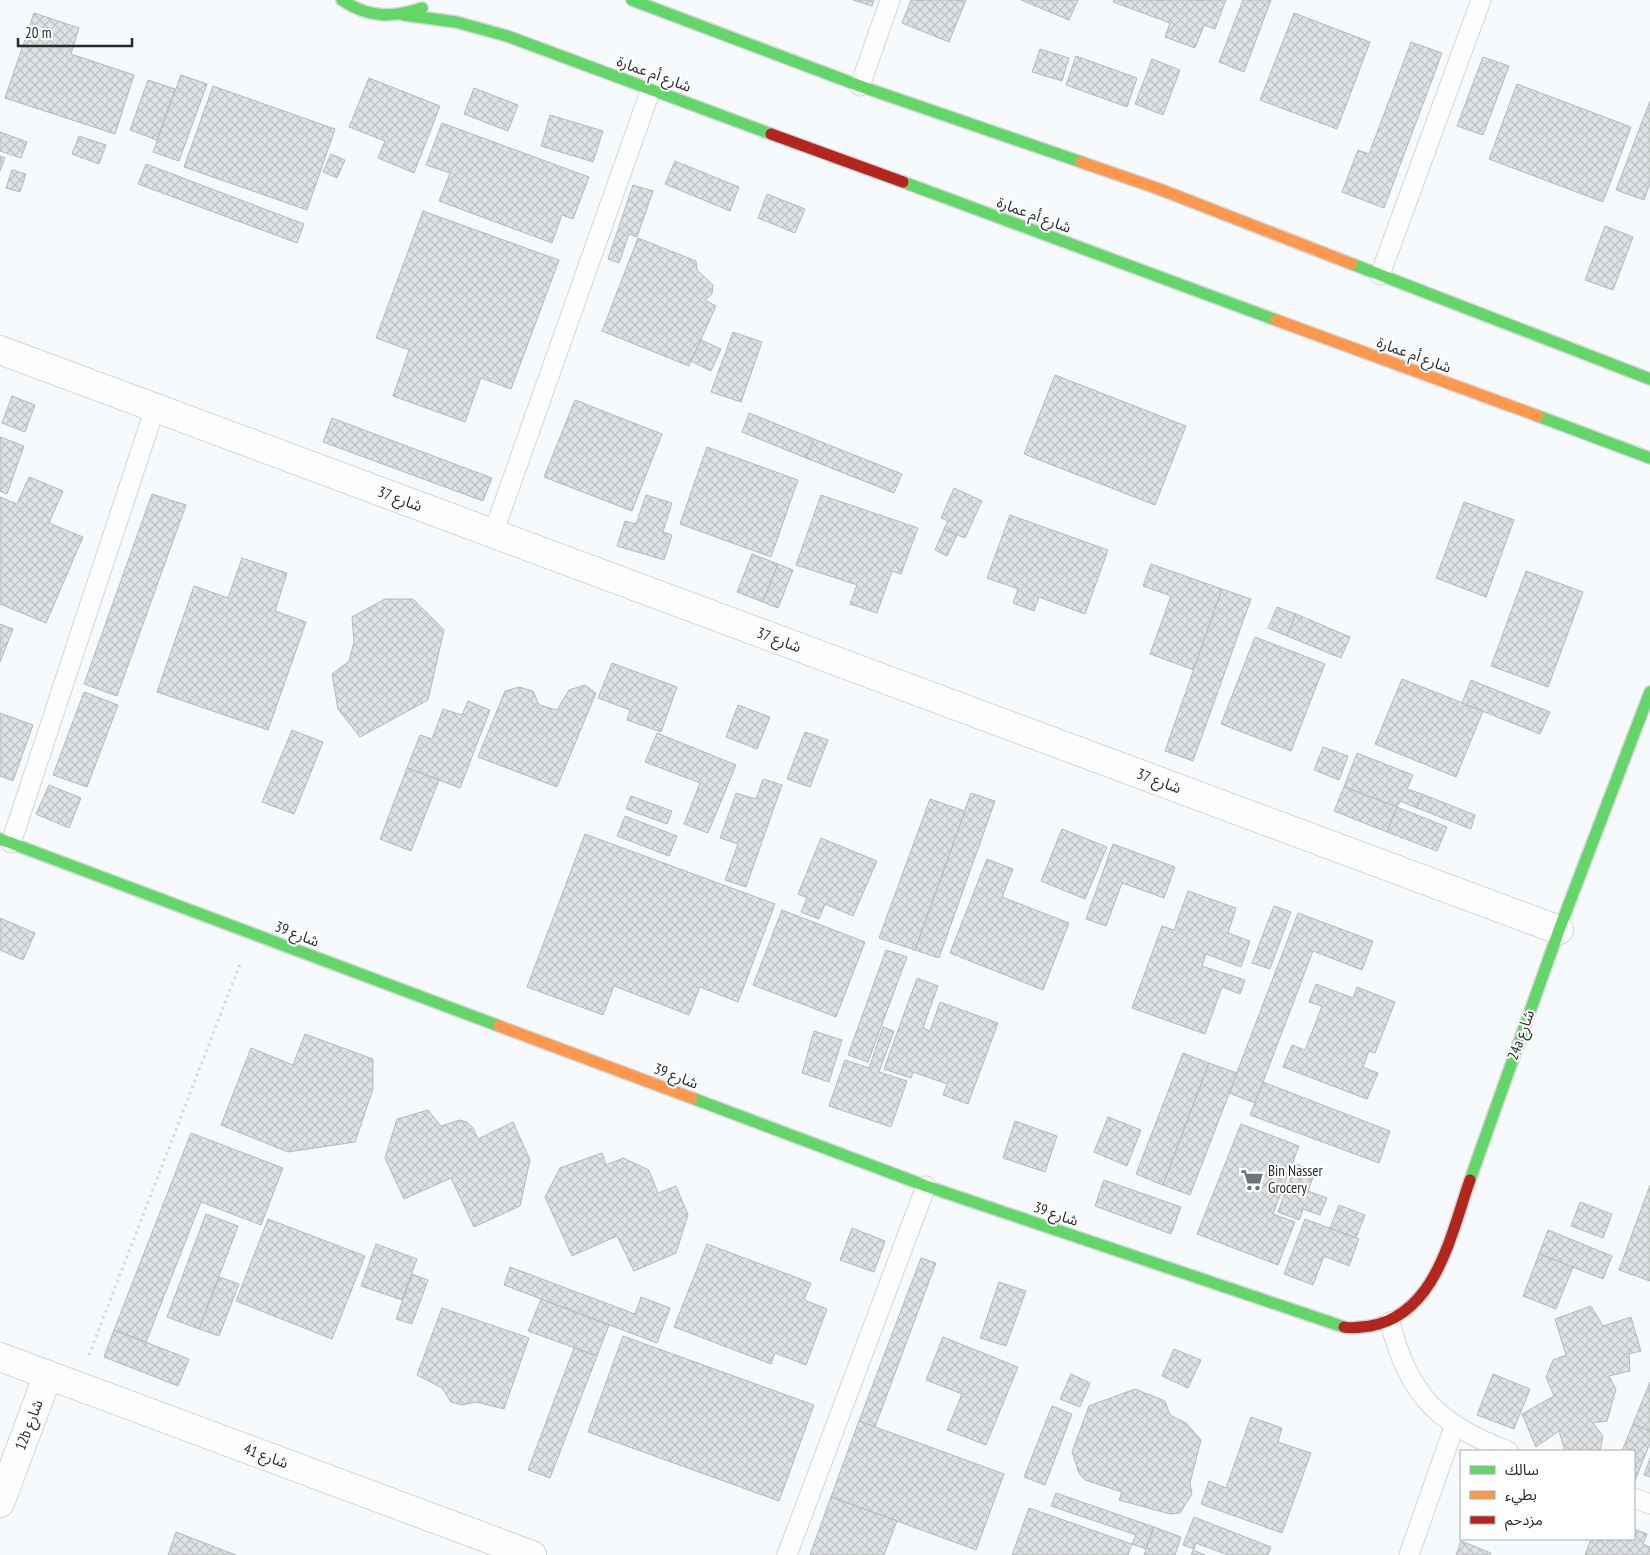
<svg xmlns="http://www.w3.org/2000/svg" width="1650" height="1555" font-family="'PT Sans Narrow','Noto Sans Arabic',sans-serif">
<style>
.building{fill:url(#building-cross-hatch);stroke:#b6b8ba}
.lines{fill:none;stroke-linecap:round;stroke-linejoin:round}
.lane-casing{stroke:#d2d5d7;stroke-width:21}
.street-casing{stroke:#d2d5d7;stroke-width:30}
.fast-casing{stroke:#d2d5d7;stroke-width:14}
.slow-casing{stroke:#d2d5d7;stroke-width:14}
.jam-casing{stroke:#d2d5d7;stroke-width:14}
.path{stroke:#d6d7d8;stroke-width:3;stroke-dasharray:2.5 4;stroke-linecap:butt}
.lane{stroke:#fefeff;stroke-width:19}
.street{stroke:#fefeff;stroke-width:28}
.fast{stroke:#63d668;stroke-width:11}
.slow{stroke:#ff974d;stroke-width:11}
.jam{stroke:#b3261e;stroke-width:11}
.labels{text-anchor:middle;stroke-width:4;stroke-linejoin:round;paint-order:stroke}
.street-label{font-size:15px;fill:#272a2c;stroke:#fff}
.poi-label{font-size:15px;fill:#272a2c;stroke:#fff;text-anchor:start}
</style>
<defs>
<pattern id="building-cross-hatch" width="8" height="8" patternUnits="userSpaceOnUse" patternTransform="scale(1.25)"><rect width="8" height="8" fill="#dfe2e4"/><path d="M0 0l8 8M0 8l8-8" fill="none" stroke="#bfc2c4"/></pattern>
</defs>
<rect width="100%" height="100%" fill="#f7fafd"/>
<!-- building -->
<g class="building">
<polygon points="853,0 874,0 872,6"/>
<polygon points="911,0 966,0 949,42 902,23"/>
<polygon points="1021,0 1078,0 1069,20"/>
<polygon points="1114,0 1226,0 1215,29 1204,25 1195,48 1165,37 1170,23 1113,2"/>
<polygon points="1243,0 1271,0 1244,72 1219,62"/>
<polygon points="34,13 79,28 71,54 134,75 115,134 5,98"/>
<polygon points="1294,13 1370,42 1337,129 1260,100"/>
<polygon points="1411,42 1442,53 1384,208 1342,192 1358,150 1369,154"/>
<polygon points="1040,49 1069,58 1062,81 1032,72"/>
<polygon points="1076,56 1137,78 1127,107 1066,85"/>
<polygon points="1483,57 1509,66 1483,135 1457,126"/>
<polygon points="1152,59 1180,70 1163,115 1135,104"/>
<polygon points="181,75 207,84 179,161 153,152"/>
<polygon points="369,78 440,106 414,173 378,158 385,141 349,127"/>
<polygon points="148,80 175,89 157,140 130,130"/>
<polygon points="1517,84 1631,127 1603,202 1489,159"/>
<polygon points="213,86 335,129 307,210 184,167"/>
<polygon points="474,88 518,105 508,131 464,114"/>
<polygon points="1650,101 1650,183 1644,200 1616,190"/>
<polygon points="550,115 603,131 593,162 541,146"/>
<polygon points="442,123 589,177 573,219 562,215 552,243 439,201 450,173 426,165"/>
<polygon points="0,132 27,142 21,158 0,151"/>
<polygon points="79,136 106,145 99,164 72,154"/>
<polygon points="331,154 345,160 337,178 323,172"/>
<polygon points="0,156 5,158 0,171"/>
<polygon points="675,161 739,187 730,211 665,184"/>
<polygon points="146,164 304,224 297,243 138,184"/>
<polygon points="12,170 26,174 20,192 6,188"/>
<polygon points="633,185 653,191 637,237 629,234 619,263 608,259"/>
<polygon points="767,194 805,209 795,233 758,218"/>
<polygon points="423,211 559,260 511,389 481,378 465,422 393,396 409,350 376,338"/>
<polygon points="1605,226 1633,237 1613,290 1585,280"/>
<polygon points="638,238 696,261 697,270 713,285 712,294 705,300 716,306 689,366 602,331"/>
<polygon points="733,332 762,342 741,402 711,392"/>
<polygon points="701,340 721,349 711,371 691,361"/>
<polygon points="1055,375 1186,426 1155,505 1024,454"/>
<polygon points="12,396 35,405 25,432 2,423"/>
<polygon points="575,400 662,434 632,511 544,477"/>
<polygon points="749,413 814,439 806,458 742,432"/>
<polygon points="332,418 492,478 483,501 323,442"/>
<polygon points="0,437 24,446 7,494 0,491"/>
<polygon points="814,439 902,474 894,493 806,458"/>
<polygon points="707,447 798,480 771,557 680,524"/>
<polygon points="29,477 63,491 49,523 83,537 46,623 0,604 0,497 17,504"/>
<polygon points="954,488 982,501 965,538 944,529 948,521 941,518"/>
<polygon points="152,494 186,505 117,696 84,684"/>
<polygon points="646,495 672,503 663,532 672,535 664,560 617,546 625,521 636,524"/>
<polygon points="821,495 918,528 901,574 892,571 877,613 850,604 857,585 796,565"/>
<polygon points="1464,502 1514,520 1486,597 1436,578"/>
<polygon points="1010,515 1108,550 1085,614 1039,597 1034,611 1013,603 1018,589 987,578"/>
<polygon points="944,529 957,535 947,556 935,550"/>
<polygon points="752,554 778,564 763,602 737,592"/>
<polygon points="242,558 287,573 275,611 306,622 268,730 157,692 194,586 228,598"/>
<polygon points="778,564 793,570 778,608 763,602"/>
<polygon points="1151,564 1222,589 1194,670 1150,654 1171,596 1143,586"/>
<polygon points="1526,571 1583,592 1548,687 1491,666"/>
<polygon points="1222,589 1251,599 1193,761 1165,751"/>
<polygon points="385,599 413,599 444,630 428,700 360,737 338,709 332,674 349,661 354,642 352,617"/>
<polygon points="1277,607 1296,614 1287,636 1268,628"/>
<polygon points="1296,614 1350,637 1341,658 1287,636"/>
<polygon points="0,624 13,629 0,662"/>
<polygon points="1255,637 1325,664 1291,751 1221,724"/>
<polygon points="612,663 677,687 661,732 627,720 630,710 598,698"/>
<polygon points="1402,679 1483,711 1456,777 1375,744"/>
<polygon points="1471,680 1550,712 1540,734 1462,703"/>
<polygon points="585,685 596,693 557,787 478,757 505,691 519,687 533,691 539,705 557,710 569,690"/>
<polygon points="84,692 118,705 87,787 53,775"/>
<polygon points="468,701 490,710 460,788 407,768 420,735 432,739 443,709 462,715"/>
<polygon points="738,705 770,717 757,749 726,737"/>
<polygon points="0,713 33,725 13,781 0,776"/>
<polygon points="292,730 323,742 294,814 262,802"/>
<polygon points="805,732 828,740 810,787 787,779"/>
<polygon points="657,733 736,765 708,833 684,824 700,783 645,762"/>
<polygon points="1323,747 1348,756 1339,780 1314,770"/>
<polygon points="1357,753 1413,775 1407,789 1422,794 1417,808 1400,801 1397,807 1344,787"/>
<polygon points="407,768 439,780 411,851 380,839"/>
<polygon points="763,779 782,785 746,887 725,880 738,844 720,838 736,793 756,799"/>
<polygon points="49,785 81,798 69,828 36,814"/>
<polygon points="1344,787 1397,807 1387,832 1334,811"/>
<polygon points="971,793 995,801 939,958 915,950"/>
<polygon points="1422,794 1475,815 1471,829 1417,808"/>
<polygon points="631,796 672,811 667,824 626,809"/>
<polygon points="930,799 965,811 915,950 879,938"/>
<polygon points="1397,807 1447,827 1437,851 1387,832"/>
<polygon points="625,816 677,836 669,856 617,836"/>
<polygon points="1062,829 1107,847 1085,899 1041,881"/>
<polygon points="585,834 775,904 738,1002 700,987 689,1015 614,986 603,1015 527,987"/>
<polygon points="821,838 877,861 853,916 825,904 819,919 801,912 807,898 798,894"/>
<polygon points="1113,844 1175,867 1164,898 1122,883 1106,926 1086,919"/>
<polygon points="987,859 1013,869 1002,897 1069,923 1043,990 950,953"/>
<polygon points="1188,891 1236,908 1228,933 1250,941 1241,967 1206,954 1202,966 1245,980 1240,994 1222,987 1205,1034 1132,1008 1162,926 1174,930"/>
<polygon points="1274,906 1291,912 1270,969 1252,963"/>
<polygon points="782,910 865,942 836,1017 753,985"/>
<polygon points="1298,913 1373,941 1362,970 1313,951 1255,1103 1229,1093"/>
<polygon points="0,918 35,933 23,960 0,950"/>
<polygon points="886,950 907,957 868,1062 848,1055"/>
<polygon points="917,978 938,986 923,1028 930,1031 940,1002 998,1023 968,1104 943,1095 947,1084 913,1072 911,1078 884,1069"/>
<polygon points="1316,984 1353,998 1357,987 1395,1002 1375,1053 1369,1051 1363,1067 1378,1073 1367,1099 1283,1067 1292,1045 1305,1050 1322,1006 1309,1002"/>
<polygon points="883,1027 894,1031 879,1072 907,1081 891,1127 829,1106 845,1060 869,1068"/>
<polygon points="814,1031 842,1040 829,1082 802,1073"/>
<polygon points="305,1034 373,1059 373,1089 355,1142 288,1152 221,1125 251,1048 293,1065"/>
<polygon points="1183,1053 1209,1063 1163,1185 1136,1174"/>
<polygon points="1209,1063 1237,1073 1190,1195 1163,1185"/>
<polygon points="1263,1082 1390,1131 1379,1163 1250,1115"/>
<polygon points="428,1110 441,1126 460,1120 467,1122 473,1128 478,1139 513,1122 530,1160 520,1206 474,1227 451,1178 404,1199 385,1158 397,1119"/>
<polygon points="1108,1117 1141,1130 1127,1166 1094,1152"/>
<polygon points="1015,1121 1057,1136 1045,1172 1003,1158"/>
<polygon points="1241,1124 1299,1146 1273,1214 1295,1222 1278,1265 1197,1234"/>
<polygon points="191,1133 283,1168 261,1225 201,1202 146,1342 114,1330"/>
<polygon points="602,1153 606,1165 623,1158 649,1170 658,1193 676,1186 688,1215 676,1253 634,1271 617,1236 572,1256 545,1197 560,1168"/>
<polygon points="1296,1164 1315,1172 1308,1191 1327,1198 1320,1215 1303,1209 1299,1220 1278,1212"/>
<polygon points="1104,1180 1181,1207 1171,1234 1095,1206"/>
<polygon points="1650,1185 1650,1281 1619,1270"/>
<polygon points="1580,1202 1612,1214 1603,1238 1571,1226"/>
<polygon points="1339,1205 1365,1215 1356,1238 1330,1228"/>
<polygon points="206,1214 238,1226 199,1329 167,1317"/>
<polygon points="268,1219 365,1256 332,1339 236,1301"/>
<polygon points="1305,1219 1359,1239 1349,1266 1324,1256 1313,1285 1284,1274"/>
<polygon points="852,1228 885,1241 874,1272 840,1260"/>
<polygon points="1548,1230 1612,1256 1603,1279 1539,1254"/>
<polygon points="376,1244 417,1259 402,1300 361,1286"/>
<polygon points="707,1244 811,1283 804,1300 827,1309 806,1365 775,1353 771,1364 674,1327"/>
<polygon points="1539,1254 1573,1267 1556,1309 1523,1296"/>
<polygon points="921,1258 936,1263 875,1427 859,1421"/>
<polygon points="510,1267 635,1314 641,1297 670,1308 657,1343 504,1285"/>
<polygon points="412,1274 428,1280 412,1324 396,1319"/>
<polygon points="219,1277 239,1284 219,1336 199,1329"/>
<polygon points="999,1282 1026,1291 1006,1346 980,1338"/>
<polygon points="541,1299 609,1325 597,1356 528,1331"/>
<polygon points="1591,1306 1603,1326 1631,1317 1641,1351 1629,1354 1630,1371 1609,1376 1616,1389 1607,1421 1593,1423 1603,1436 1600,1451 1565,1451 1559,1431 1536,1447 1522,1414 1554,1396 1546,1377 1553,1360 1566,1355 1555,1319"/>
<polygon points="442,1308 529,1338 504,1409 476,1402 462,1405 451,1402 442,1388 417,1375"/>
<polygon points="114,1330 189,1359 178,1386 104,1357"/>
<polygon points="623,1336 814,1405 779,1501 588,1432"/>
<polygon points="943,1337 1018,1367 986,1445 947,1430 962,1394 926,1380"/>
<polygon points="574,1348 597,1356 550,1478 528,1470"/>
<polygon points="1174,1349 1201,1360 1188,1388 1162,1376"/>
<polygon points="1071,1374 1090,1383 1080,1407 1060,1399"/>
<polygon points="1493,1374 1530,1389 1514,1429 1477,1415"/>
<polygon points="1650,1382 1650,1431 1633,1424"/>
<polygon points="1135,1389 1165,1401 1170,1415 1186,1423 1201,1440 1190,1483 1192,1494 1180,1513 1170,1514 1119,1500 1122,1492 1085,1480 1079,1473 1072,1452 1089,1406"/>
<polygon points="1052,1406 1072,1414 1045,1485 1024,1477"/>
<polygon points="1251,1417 1282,1428 1278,1442 1311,1453 1282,1533 1201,1504 1209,1481 1226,1488"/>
<polygon points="859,1421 1004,1474 976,1550 831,1497"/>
<polygon points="1633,1424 1650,1431 1650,1443 1635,1481 1634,1451 1622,1451"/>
<polygon points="1650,1458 1650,1477 1644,1475"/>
<polygon points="1056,1493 1154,1527 1146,1549 1132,1544 1136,1535 1051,1506"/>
<polygon points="831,1497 897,1521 884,1555 810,1555"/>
<polygon points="1029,1508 1132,1544 1128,1555 1012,1555"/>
<polygon points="1194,1517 1271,1547 1268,1555 1228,1555 1196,1543 1194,1549 1183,1545"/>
<polygon points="1154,1527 1181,1537 1175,1555 1144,1555"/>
<polygon points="1634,1529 1647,1534 1643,1544 1650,1547 1650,1555 1585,1555 1591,1539 1634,1539"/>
<polygon points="176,1532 236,1555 168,1555"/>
<polygon points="1461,1541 1491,1553 1490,1555 1456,1555"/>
<polygon points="1193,1550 1205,1555 1191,1555"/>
</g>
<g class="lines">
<defs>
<g id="lane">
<polyline points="860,86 890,0"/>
<polyline points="1380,275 1481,0"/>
<polyline points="493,534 651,89"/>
<polyline points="11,843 155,408"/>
<path d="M1390,1322C1408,1395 1439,1425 1508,1451"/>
<polyline points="1634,1498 1650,1504"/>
<polyline points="787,1555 926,1186"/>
<polyline points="1409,1555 1454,1427"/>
</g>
<g id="street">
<polyline points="0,350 1559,930"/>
<polyline points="0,1357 532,1555"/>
<polyline points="0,1503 48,1375"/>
</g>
<g id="fast">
<path d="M342,0C368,18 393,18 422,8"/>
<polyline points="632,0 860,86 1081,162"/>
<polyline points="404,15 456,22 507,36 771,134"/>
<polyline points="903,182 1276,320"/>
<polyline points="1352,264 1650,379"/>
<polyline points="1538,416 1650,458"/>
<polyline points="0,839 499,1026"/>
<polyline points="692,1098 926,1186 1344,1327"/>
<polyline points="1470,1180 1559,930 1650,692"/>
</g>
<g id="slow">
<polyline points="1081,162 1159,189 1352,264"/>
<polyline points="1276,320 1538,416"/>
<polyline points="499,1026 692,1098"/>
</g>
<g id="jam">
<polyline points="771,134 903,182"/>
<path d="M1344,1327C1352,1329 1362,1327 1370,1326C1437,1314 1451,1233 1470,1180"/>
</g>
</defs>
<!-- lane casing -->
<use href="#lane" class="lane-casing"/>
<!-- street casing -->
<use href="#street" class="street-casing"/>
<!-- fast casing -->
<use href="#fast" class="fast-casing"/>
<!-- slow casing -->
<use href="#slow" class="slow-casing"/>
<!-- jam casing -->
<use href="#jam" class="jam-casing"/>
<!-- path -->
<polyline class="path" points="89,1355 240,964"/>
<!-- lane -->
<use href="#lane" class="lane"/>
<!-- street -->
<use href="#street" class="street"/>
<!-- fast -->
<use href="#fast" class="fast"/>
<!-- slow -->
<use href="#slow" class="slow"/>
<!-- jam -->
<use href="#jam" class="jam"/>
</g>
<!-- icons -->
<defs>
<symbol id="supermarket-bare" viewBox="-9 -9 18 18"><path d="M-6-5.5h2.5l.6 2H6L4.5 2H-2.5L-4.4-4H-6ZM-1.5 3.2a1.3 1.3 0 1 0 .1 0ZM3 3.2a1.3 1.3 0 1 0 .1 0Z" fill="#707375" stroke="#fff" stroke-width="2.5" paint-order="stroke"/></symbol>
</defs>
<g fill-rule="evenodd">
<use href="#supermarket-bare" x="1236" y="1164" width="32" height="32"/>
</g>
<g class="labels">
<!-- street labels -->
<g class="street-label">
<text transform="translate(654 74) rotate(20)" y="5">شارع أم عمارة</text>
<text transform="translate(1034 215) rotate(20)" y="5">شارع أم عمارة</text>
<text transform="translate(1414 355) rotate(20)" y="5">شارع أم عمارة</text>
<text transform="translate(400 499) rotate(20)" y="5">شارع 37</text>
<text transform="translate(779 640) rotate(20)" y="5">شارع 37</text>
<text transform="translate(1159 781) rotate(20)" y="5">شارع 37</text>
<text transform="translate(297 934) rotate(21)" y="5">شارع 39</text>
<text transform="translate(1521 1035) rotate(-70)" y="5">24a شارع</text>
<text transform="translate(676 1076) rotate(21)" y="5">شارع 39</text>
<text transform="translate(1056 1214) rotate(19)" y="5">شارع 39</text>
<text transform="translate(29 1425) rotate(-69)" y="5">12b شارع</text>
<text transform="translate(266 1456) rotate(20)" y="5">شارع 41</text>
</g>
<!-- poi labels -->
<g class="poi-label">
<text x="1268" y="1176">Bin Nasser<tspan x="1268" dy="17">Grocery</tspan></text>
</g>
</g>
<!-- legend -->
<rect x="1460" y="1450" width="175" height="90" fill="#ffffff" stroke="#a9aaab"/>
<rect x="1470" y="1466" width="25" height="8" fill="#63d668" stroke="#a9aaab"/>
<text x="1505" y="1475" font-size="15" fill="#272a2c">سالك</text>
<rect x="1470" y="1491" width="25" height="8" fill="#ff974d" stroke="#a9aaab"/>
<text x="1505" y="1500" font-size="15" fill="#272a2c">بطيء</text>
<rect x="1470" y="1516" width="25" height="8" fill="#b3261e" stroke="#a9aaab"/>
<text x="1505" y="1525" font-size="15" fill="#272a2c">مزدحم</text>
<!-- scale -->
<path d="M18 38v8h114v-8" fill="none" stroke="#272a2c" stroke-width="2.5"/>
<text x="25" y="38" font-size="15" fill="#272a2c" stroke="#ffffff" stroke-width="4" paint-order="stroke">20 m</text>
</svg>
